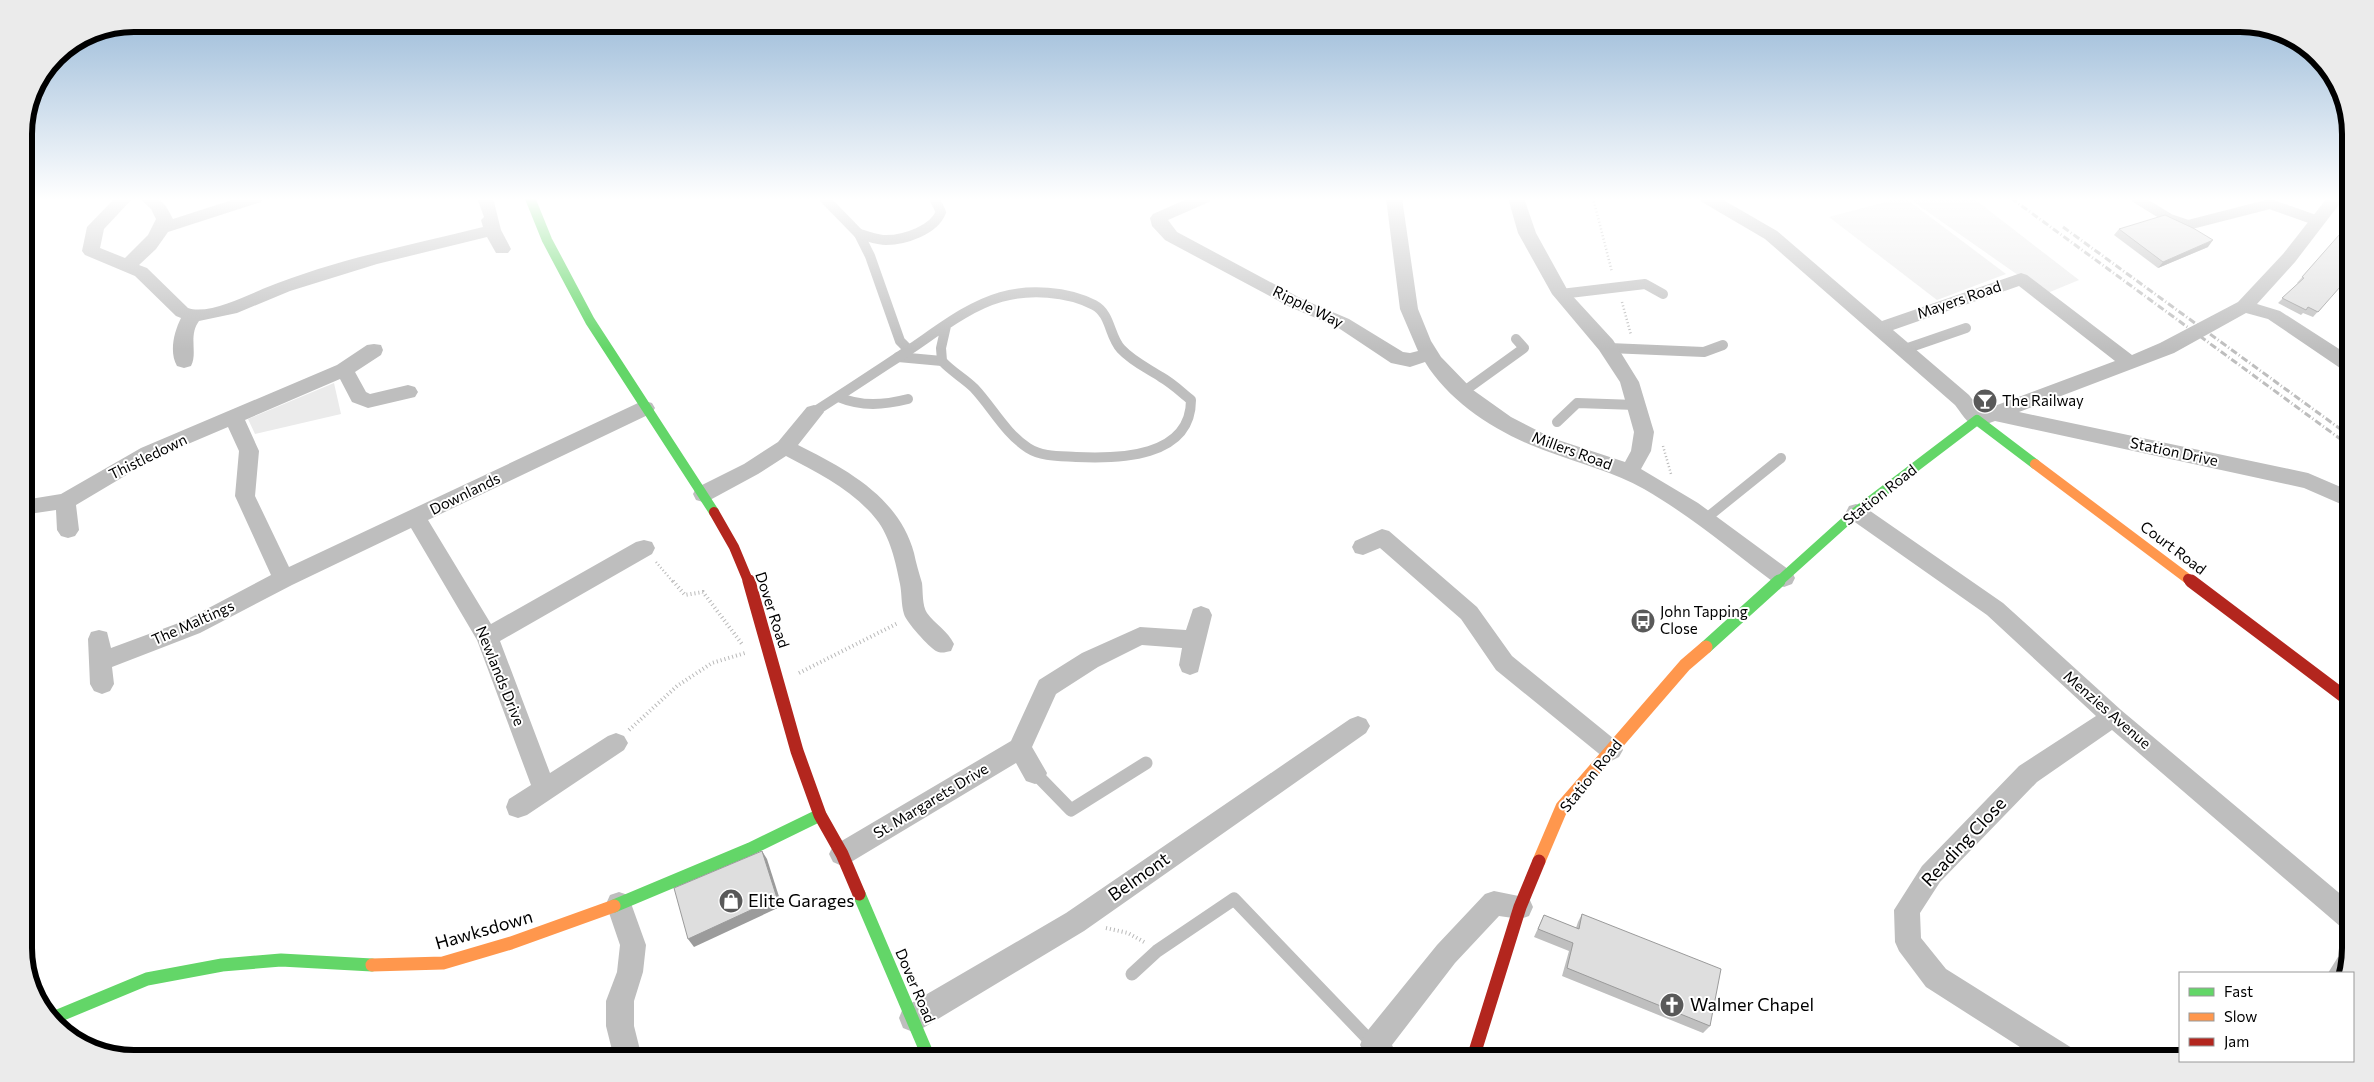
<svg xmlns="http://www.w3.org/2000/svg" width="2374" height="1082" font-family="Commissioner,sans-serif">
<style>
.green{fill:#ebebeb}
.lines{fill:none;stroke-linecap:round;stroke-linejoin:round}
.path-far1{stroke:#b9b9b9;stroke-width:2.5;stroke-dasharray:1 2.5;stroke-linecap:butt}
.path{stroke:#b9b9b9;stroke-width:4;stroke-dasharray:1 3;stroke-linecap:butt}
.lane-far1{stroke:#bebebe;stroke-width:10}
.lane{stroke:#bebebe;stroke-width:13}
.street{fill:#bebebe;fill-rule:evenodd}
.fast-far1{stroke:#63d668;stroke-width:10}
.fast{stroke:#63d668;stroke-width:13}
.slow-far1{stroke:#ff974d;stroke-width:10}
.slow{stroke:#ff974d;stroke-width:13}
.jam-far1{stroke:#b3261e;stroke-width:10}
.jam{stroke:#b3261e;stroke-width:13}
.rail{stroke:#bebebe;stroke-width:3;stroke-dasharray:7 2.5 1 2.5;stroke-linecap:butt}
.wall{fill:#bfbfbf}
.shaded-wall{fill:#9b9b9b}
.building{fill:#dedede;stroke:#9b9b9b}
.labels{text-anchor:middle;stroke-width:4;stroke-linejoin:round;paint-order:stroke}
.street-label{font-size:15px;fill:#000;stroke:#fff}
.poi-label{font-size:15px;fill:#000;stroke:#fff;text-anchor:start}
.near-street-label{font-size:18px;fill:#000;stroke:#fff}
.near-poi-label{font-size:18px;fill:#000;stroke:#fff;text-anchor:start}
.rim{fill:none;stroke:#000;stroke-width:6}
</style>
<rect width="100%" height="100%" fill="#fff"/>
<!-- green -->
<g class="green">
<polygon points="1901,198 1905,198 2006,274 1937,300 1829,217"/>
<polygon points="1908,198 1973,198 2079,280 2045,294"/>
<polygon points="334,383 341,414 255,434 248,419"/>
</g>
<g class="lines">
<!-- path-far1 -->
<g class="path-far1">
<polyline points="1593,198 1612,272"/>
<polyline points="1622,302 1631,335"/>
<polyline points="1663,446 1671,474"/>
<polyline points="656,562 674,583"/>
</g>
<!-- path -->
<g class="path">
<polyline points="673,581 685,595 703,592 742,644"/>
<polyline points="799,673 898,623"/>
<polyline points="629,730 677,686 712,663 745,653"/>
<polyline points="1106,928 1128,933 1144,942"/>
</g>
<!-- lane-far1 -->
<g class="lane-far1">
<polyline points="824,198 859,234 870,256 900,341 909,350"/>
<polyline points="2136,198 2170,219 2188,225 2270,204 2318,221"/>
<path d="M859,234C868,236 877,240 886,240C905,240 934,230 941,212L934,198"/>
<polyline points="1561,294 1645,284 1663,294"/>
<polyline points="1609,348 1704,352 1723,345"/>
<polyline points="1905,349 1966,328"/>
<polyline points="898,357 942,361"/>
<polyline points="1463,392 1524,348 1516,339"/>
<path d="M838,397C862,407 884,405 908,399"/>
<path d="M814,412C847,391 880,369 912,348C940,329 969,306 1001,297C1029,289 1067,291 1094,305C1111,314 1109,336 1121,349C1132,361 1147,368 1161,377C1172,383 1181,392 1191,400C1191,458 1118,459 1076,457C1060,456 1042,457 1028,448C1005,433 992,407 974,388C964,378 952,372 942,361L941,348L946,326"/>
<polyline points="1557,422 1577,403 1636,405"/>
<polyline points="1704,520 1781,458"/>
</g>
<!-- lane -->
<g class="lane">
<polyline points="1035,773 1071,810 1146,763"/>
<polyline points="1132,974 1157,951 1234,899 1374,1045"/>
</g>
<!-- street -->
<g class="street">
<path d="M115,198H133L104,229L100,248L125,258L148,235L156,219L151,209L139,198C161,198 163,199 173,219L238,198H263L261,202L168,232L156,249L139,265L147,268L188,308C208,315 246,296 265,288C334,260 410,245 483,227L481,220L484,217L477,198H493L501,230L511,249L508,253H496L487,237L377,264L290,291L237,313L199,321C188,336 198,353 191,366L184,368L177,366C169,352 174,332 181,318L176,316L135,276L85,255L82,251L87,227Z"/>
<path d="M1189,198H1211L1209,202L1168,220L1177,232L1302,299L1349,319L1403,352L1410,353L1418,351L1400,309L1386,198H1402L1418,309L1431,341L1441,357L1473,390L1511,417L1552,438L1625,462L1631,451L1634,432L1620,382L1599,350L1552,294L1518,233L1508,198H1524L1536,233L1568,291L1613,340L1639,382L1654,432L1651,451L1641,469L1698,503L1792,572L1795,578L1792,584L1784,587L1776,584C1733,552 1691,516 1644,489C1614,472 1581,464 1549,452C1503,436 1451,405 1425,362L1410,367L1391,363L1337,327L1290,307L1165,240L1152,226L1150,218L1153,214Z"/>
<path d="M1700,198H1720L1777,231L1882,321L2021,273L2027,275L2132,355L2160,343L2238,302L2283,254L2327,198H2344L2295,262L2257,304L2280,311L2350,356V372L2343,370L2268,319L2246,313L2174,353L2019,412L2308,473L2350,491V508L2304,488L1995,421C1970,430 1970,425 1955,405L1765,239L1702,202ZM2019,286L2115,361L1981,411L1969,395L1893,330Z"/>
<polygon points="374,344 381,345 383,350 381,355 355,372 366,392 370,394 408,385 415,387 418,392 415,397 368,408 352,402 340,379 245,420 259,451 255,496 289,567 638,403 645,401 652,403 655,408 652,413 428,520 491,624 636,542 644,540 652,542 655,548 652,554 500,641 550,773 608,736 616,733 624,736 628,743 624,750 527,815 518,818 509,815 506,807 509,799 531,785 477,640 411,528 292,585 200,633 112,667 114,684 110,691 102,694 94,691 90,684 88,639 91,632 99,630 107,632 111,648 184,621 271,575 235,496 239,451 228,427 155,458 76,505 79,530 75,536 68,538 61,536 57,530 56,510 29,514 24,512 24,500 61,494 141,448 337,365 367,345"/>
<path d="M814,405L821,407L824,412L798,445C846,469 899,497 914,553C916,563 919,573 922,583C923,591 922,606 927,613C935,624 948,631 954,644L951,651C945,652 942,654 936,651C929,647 906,622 904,614C901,604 902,594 900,584C896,563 890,536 876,519C853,490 818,473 786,456L758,474L710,500L703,502L696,500L693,494L696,488L744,464L778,442L807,407Z"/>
<polygon points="1856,504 1863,506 2003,603 2121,710 2350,902 2350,930 2341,927 2112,730 2037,782 1940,882 1920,913 1921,938 1946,969 2072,1048 2076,1058 2037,1058 1926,987 1899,951 1895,942 1894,910 1922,866 2019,766 2096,716 1987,615 1849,518 1846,512 1849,506"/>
<polygon points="1382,529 1389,531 1477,607 1512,656 1619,743 1623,750 1619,757 1611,761 1603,757 1496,670 1461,619 1380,548 1363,555 1355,553 1352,547 1355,541"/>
<polygon points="1201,606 1209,609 1212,615 1198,672 1190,675 1182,672 1179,665 1182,648 1142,645 1098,667 1056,694 1032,747 1047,773 1044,781 1035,784 1026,781 1016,763 851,862 842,866 833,862 829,854 833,846 1011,741 1039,680 1082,653 1140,627 1186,630 1193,609"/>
<polygon points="1358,716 1366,719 1370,726 1366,733 1084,931 923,1028 913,1032 903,1028 899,1018 903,1008 1066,913 1350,719"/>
<polygon points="1494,891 1529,898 1533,907 1529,916 1520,919 1499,916 1455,963 1392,1045 1398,1058 1367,1058 1360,1045 1364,1035 1437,945 1485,894"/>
<polygon points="619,892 628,895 646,945 643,972 634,1001 634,1026 642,1058 614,1058 606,1026 606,1001 617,972 620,945 606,904 610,895"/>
<polygon points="2347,953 2349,954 2345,973 2328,973 2338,957"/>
</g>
<!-- fast-far1 -->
<g class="fast-far1">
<polyline points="530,198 547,240 590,321 714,512"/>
<polyline points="1777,583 1856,512 1977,420 2035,464"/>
</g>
<!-- fast -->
<g class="fast">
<polyline points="1706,647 1779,581"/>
<polyline points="859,894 929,1058"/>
<polyline points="614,906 750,849 820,815"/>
<polyline points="53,1018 147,979 222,965 281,960 372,965"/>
</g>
<!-- slow-far1 -->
<polyline class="slow-far1" points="2035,464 2188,579"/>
<!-- slow -->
<g class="slow">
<polyline points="1539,861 1562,807 1685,665 1706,647"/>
<polyline points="372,965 443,963 511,943 614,906"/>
</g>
<!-- jam-far1 -->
<g class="jam-far1">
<polyline points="714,512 734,547 749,583"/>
<polyline points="2188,579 2193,583"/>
</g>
<!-- jam -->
<g class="jam">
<polyline points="749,581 797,751 820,815 842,854 859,894"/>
<polyline points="2191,581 2350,701"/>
<polyline points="1473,1058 1520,907 1539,861"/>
</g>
<!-- rail -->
<g class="rail">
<polyline points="2011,198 2350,446"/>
<polyline points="2063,227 2350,436"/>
</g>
</g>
<!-- wall -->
<g class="wall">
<polygon points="2119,229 2208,247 2158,268 2114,235"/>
<polygon points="2347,231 2340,287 2313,317 2303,313 2301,315 2278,303 2298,283 2297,283 2339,235 2342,236"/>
<polygon points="1582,914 1710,1026 1703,1033 1562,976 1569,951 1534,937 1544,915 1576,928 1578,922"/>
</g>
<!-- shaded-wall -->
<g class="shaded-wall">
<polygon points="2213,240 2208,247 2158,268 2163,262"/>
<polygon points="762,851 767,859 782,906 694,947 688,939"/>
</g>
<!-- building -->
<g class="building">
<polygon points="2165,215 2193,228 2213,240 2163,262 2119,229"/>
<polygon points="2347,231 2350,233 2350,271 2340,287 2318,312 2308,307 2306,310 2282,298 2304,278 2302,277 2339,235 2343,236"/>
<polygon points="762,851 777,898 688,939 674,888"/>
<polygon points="1582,914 1721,969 1710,1026 1567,968 1573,943 1538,929 1544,915 1579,929"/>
</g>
<!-- sky -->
<linearGradient id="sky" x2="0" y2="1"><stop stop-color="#97b8d7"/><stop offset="0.57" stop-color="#fff"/><stop offset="1" stop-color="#fff" stop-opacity="0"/></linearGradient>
<rect width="2374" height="349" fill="url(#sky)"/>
<!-- icons -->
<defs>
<symbol id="bar-disc" viewBox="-11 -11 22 22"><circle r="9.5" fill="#595959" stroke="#fff"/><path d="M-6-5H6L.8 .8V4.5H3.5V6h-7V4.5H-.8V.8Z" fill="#fff"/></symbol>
<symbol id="bus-disc" viewBox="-11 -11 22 22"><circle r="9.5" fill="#595959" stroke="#fff"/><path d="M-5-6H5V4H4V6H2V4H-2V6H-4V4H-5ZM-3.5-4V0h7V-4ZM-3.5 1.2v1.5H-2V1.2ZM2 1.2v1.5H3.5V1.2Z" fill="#fff"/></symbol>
<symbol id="shop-disc" viewBox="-11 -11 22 22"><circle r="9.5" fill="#595959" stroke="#fff"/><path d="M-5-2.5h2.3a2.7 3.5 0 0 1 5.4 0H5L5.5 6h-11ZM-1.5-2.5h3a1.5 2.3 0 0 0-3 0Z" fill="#fff"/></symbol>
<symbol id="church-disc" viewBox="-11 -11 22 22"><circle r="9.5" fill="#595959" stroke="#fff"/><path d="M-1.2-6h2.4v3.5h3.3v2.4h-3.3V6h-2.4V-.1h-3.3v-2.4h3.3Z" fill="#fff"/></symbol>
</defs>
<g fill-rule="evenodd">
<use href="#bar-disc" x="1971" y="387" width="28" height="28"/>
<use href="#bus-disc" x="1629" y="607" width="28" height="28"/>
<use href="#shop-disc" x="717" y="887" width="28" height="28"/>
<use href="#church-disc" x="1658" y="991" width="28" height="28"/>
</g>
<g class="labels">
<!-- street labels -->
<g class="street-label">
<text transform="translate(1959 300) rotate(-19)" y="5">Mayers Road</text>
<text transform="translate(1308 307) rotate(26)" y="5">Ripple Way</text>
<text transform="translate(1572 451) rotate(20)" y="5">Millers Road</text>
<text transform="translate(2174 452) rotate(12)" y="5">Station Drive</text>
<text transform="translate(148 457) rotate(-26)" y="5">Thistledown</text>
<text transform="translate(465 494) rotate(-26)" y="5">Downlands</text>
<text transform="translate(1880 495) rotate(-38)" y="5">Station Road</text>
<text transform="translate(2173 548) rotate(37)" y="5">Court Road</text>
<text transform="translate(772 610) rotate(72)" y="5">Dover Road</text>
<text transform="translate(193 623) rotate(-24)" y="5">The Maltings</text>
<text transform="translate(500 676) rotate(68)" y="5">Newlands Drive</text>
<text transform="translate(2107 710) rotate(41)" y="5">Menzies Avenue</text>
<text transform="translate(1591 776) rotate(-51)" y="5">Station Road</text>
<text transform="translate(931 801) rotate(-31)" y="5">St. Margarets Drive</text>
<text transform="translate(915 986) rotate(67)" y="5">Dover Road</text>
</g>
<!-- poi labels -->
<g class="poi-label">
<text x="2002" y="406">The Railway</text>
<text x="1660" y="617">John Tapping<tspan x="1660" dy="17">Close</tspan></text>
</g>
<!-- near-street labels -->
<g class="near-street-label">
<text transform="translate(1964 842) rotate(-47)" y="6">Reading Close</text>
<text transform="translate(1139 877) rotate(-35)" y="6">Belmont</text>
<text transform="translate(484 930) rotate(-16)" y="6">Hawksdown</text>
</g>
<!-- near-poi labels -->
<g class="near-poi-label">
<text x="748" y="907">Elite Garages</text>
<text x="1690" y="1011">Walmer Chapel</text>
</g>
</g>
<!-- crop -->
<path d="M0 0H2374V1082H0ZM134 32H2240A102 102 0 0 1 2342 134V948A102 102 0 0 1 2240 1050H134A102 102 0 0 1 32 948V134A102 102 0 0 1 134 32Z" fill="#ebebeb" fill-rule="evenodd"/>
<path class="rim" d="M134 32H2240A102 102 0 0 1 2342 134V948A102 102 0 0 1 2240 1050H134A102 102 0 0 1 32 948V134A102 102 0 0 1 134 32Z"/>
<!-- legend -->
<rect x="2179" y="972" width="175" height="90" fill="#ffffff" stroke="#999999"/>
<rect x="2189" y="988" width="25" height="8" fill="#63d668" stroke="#999999"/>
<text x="2224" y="997" font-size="15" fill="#000000">Fast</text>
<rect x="2189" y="1013" width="25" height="8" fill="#ff974d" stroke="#999999"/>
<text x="2224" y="1022" font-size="15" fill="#000000">Slow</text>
<rect x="2189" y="1038" width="25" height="8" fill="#b3261e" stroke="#999999"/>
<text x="2224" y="1047" font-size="15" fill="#000000">Jam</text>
</svg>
